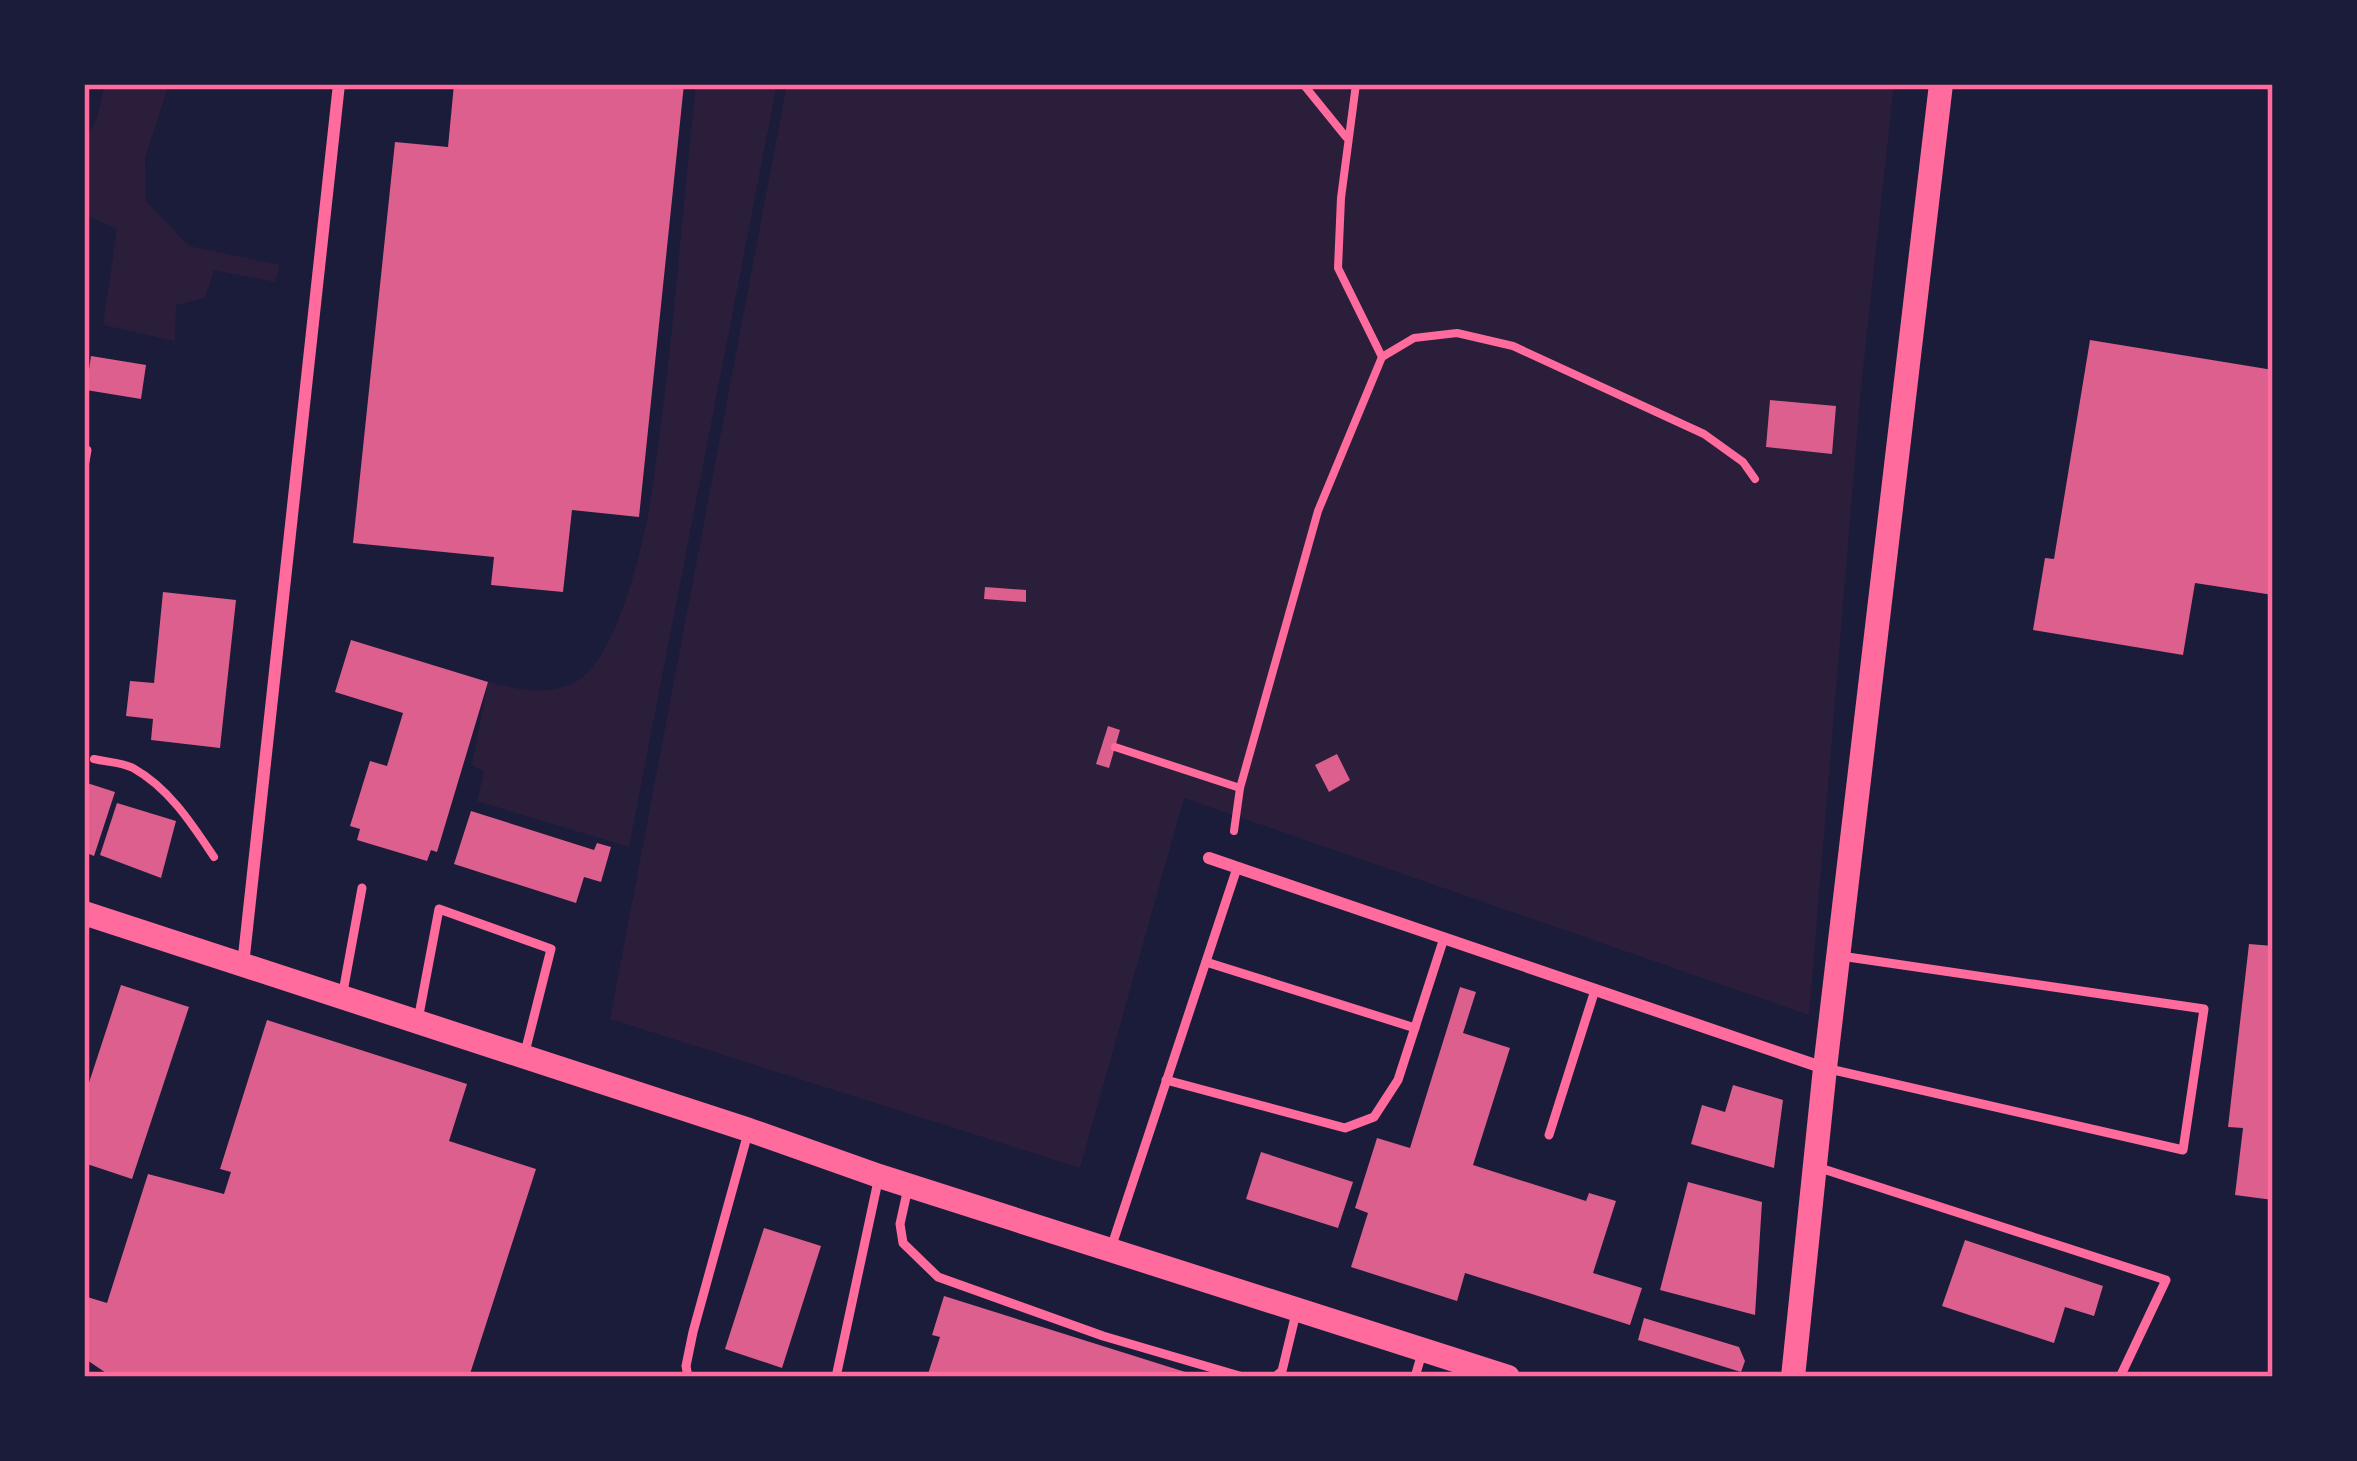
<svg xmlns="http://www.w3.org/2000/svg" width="2357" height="1461" font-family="Jost,sans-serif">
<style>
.green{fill:#2a1e3b}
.building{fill:#dd5f8e}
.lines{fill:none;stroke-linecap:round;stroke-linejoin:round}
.path{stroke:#ff6b9d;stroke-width:8}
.service{stroke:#ff6b9d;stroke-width:9}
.minor{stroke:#ff6b9d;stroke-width:12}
.secondary{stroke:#ff6b9d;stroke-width:24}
.neatline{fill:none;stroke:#ff6b9d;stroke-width:4.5}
</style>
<rect width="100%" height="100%" fill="#1b1b3a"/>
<!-- green -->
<g class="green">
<polygon points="105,84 173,84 167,90 145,158 146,201 189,246 280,265 275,282 214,270 205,298 176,305 175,341 103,325 117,229 84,214 84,142 97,118"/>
<path d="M696,84H777L629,847L477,801L484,772L472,765L488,682C517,689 548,697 577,681C617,659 645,540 651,496C672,360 681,221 696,84Z"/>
<polygon points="787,84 1894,84 1861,389 1809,1015 1184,798 1080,1168 610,1019"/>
</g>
<!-- building -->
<g class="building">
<polygon points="454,84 684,84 639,517 572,510 563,592 491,585 494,557 353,543 395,142 448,147"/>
<polygon points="2090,340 2273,370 2273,595 2195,583 2183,655 2033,630 2045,558 2054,559"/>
<polygon points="91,356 146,365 141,399 86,390"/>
<polygon points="1770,400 1836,406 1832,454 1766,447"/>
<polygon points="985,587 1026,590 1026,602 984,599"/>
<polygon points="163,592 236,600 220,748 151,740 153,719 126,716 130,681 154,683"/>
<polygon points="351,640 488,682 437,852 431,850 427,861 357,840 360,829 350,826 370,761 387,766 403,713 335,692"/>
<polygon points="1108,726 1120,730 1109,768 1096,764"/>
<polygon points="1337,754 1350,780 1329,792 1315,765"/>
<polygon points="84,782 115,792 94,856 84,852"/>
<polygon points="117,803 176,821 161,878 100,855"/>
<polygon points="471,811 594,850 597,843 611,847 601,882 584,877 576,903 454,864"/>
<polygon points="2249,944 2273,946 2273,1200 2235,1195 2243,1128 2228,1127"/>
<polygon points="121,985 189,1007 132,1179 84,1163 84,1098"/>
<polygon points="1460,987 1476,992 1463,1033 1510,1048 1473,1165 1586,1201 1589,1193 1616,1201 1593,1273 1642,1288 1630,1325 1465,1273 1457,1301 1351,1267 1368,1213 1355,1208 1377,1138 1410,1148"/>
<polygon points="267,1020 467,1084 449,1141 536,1169 469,1377 112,1377 84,1358 84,1296 107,1303 148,1174 224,1194 231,1172 220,1169"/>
<polygon points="1733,1085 1783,1100 1774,1168 1691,1144 1702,1105 1725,1112"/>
<polygon points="1261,1152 1353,1182 1338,1228 1246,1199"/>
<polygon points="1688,1182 1762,1202 1755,1315 1660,1290"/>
<polygon points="764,1228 821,1246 782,1368 725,1349"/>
<polygon points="1965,1240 2103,1286 2094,1316 2065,1307 2054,1343 1942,1306"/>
<polygon points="944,1296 1198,1376 1197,1377 927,1377 940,1337 932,1335"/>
<polygon points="1644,1318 1739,1347 1745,1361 1741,1372 1638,1340"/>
</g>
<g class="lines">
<!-- path -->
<g class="path">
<polyline points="1303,84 1346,137"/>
<polyline points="1356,84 1341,198 1338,268 1382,357"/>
<polyline points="1115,747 1240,788"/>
<path d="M94,759C106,762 122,762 133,768C169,788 192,824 214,857"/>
<polyline points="1234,831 1240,788 1318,511 1382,357 1414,338 1457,333 1513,346 1704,434 1743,462 1755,479"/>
</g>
<!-- service -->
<g class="service">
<polyline points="84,467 87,450"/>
<polyline points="1206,962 1415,1028"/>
<polyline points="343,992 362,888"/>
<polyline points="418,1020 439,909 551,949 524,1056"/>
<polyline points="1825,1068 2183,1150 2204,1009 1841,956"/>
<polyline points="1166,1080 1345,1128 1374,1117 1398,1080 1444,938"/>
<polyline points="1549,1135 1595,990"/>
<polyline points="1817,1167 2166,1280 2120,1377"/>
<polyline points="908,1188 900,1224 903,1243 938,1277 1103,1336 1243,1377"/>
<polyline points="1111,1248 1237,868"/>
<polyline points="688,1377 686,1366 693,1332 748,1133"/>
<polyline points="836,1377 878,1181"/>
<polyline points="1275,1377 1282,1371 1296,1313"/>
<polyline points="1415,1377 1422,1353"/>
</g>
<!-- minor -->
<g class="minor">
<polyline points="1209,858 1824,1068"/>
<polyline points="243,965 339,84"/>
</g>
<!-- secondary -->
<g class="secondary">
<polyline points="84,913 749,1130 879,1176 1508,1377"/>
<polyline points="1793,1377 1825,1068 1941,84"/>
</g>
</g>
<!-- border -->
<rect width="2357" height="1461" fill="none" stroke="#1b1b3a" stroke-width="174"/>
<rect x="87" y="87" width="2183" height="1287" class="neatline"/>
</svg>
